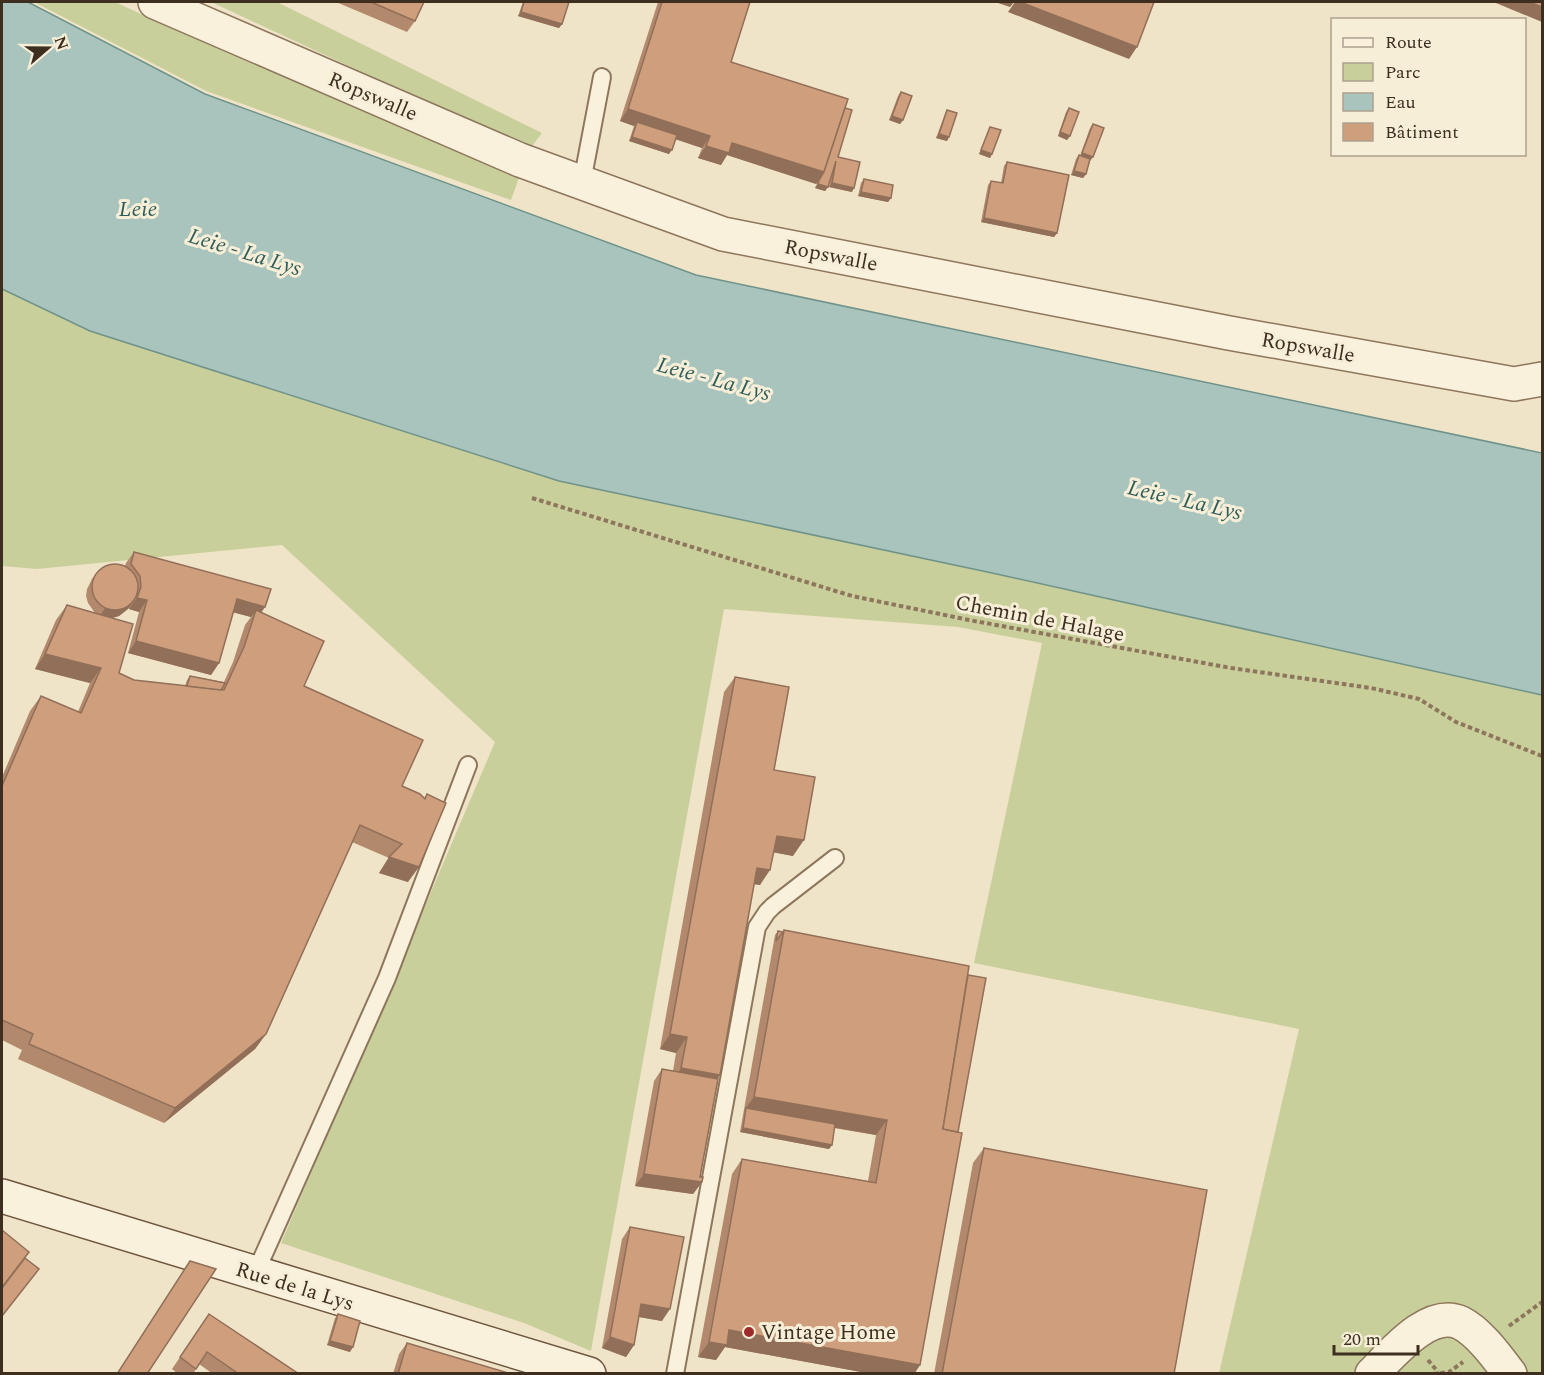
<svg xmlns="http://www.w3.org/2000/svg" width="1544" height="1375" font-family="Spectral,serif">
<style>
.green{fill:#c9cf9b}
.water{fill:#a9c4bc;stroke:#6f938a;stroke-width:1.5}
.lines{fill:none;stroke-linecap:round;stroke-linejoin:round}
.lane-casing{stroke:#8d765c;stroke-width:20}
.street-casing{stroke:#8d765c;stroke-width:36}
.secondary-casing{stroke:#6f573f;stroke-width:36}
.path{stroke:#8d765c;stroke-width:4;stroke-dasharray:4.5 3;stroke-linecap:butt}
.lane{stroke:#faf1dc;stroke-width:16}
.street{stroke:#faf1dc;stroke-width:33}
.secondary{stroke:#faf1dc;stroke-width:33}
.wall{fill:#b2896c;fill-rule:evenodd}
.shaded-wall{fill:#916f58}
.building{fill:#cf9f7d;stroke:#916f58;stroke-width:1.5}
.poi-dot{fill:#9e2a2b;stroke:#f7eed8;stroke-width:2}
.labels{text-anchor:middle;stroke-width:6;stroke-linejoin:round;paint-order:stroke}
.street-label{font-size:21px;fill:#3d2e20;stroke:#f7eed8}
.poi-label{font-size:21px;fill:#3d2e20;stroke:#f7eed8;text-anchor:start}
.water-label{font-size:22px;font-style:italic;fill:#2f5d5a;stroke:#f7eed8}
</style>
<rect width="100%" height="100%" fill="#f0e4c8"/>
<!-- green -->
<g class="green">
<polygon points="34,2 115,2 165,25 520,175 511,200 206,91"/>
<polygon points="211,2 277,2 542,133 529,150"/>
<polygon points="2,289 90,331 559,481 992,573 1542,695 1542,1373 1219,1373 1299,1029 974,963 1042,643 958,627 724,609 591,1351 524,1323 281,1243 495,742 282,545 37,569 2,566"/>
</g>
<!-- water -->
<polygon class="water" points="2,2 28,2 205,94 696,275 1542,453 1542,695 992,573 559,481 90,331 2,289"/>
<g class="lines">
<defs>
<g id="lane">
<polyline points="582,182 602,77"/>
<polyline points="255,1274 387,978 468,765"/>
<polyline points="675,1374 757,927 767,912 773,906 835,858"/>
</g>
<g id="street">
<polyline points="155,2 520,160 723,234 1229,333 1514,384 1542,379"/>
<path d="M1372,1374C1392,1354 1429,1308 1461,1323C1479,1332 1497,1357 1510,1374"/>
</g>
<polyline id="secondary" points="2,1196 589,1374"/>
</defs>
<!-- lane casing -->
<use href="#lane" class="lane-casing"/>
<!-- street casing -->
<use href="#street" class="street-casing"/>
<!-- secondary casing -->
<use href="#secondary" class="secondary-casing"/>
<!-- path -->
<g class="path">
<polyline points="532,498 852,596 969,620 1231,668 1371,688 1419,699 1456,722 1542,756"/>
<polyline points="1509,1326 1542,1302"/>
<polyline points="1428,1360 1438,1372"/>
<polyline points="1433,1374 1449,1372 1463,1362"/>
</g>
<!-- lane -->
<use href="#lane" class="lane"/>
<!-- street -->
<use href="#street" class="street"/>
<!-- secondary -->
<use href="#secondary" class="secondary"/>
</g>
<!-- wall -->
<g class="wall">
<polygon points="336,2 424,2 415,21 407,32"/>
<polygon points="523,2 569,2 562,24 559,28 518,16"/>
<polygon points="658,2 750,2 731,62 845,108 838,157 852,192 829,187 831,176 828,187 825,191 815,188 817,184 727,155 721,165 698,158 702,148 675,139 669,154 629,141 634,126 620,121"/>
<polygon points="901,92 903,120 900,124 889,120 898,96"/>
<polygon points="1069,108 1070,136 1067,140 1058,136 1066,112"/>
<polygon points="947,110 949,137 947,141 936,138 945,114"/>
<polygon points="1093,124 1090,161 1086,174 1083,178 1071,175 1076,159 1079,155 1080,156 1090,128"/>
<polygon points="990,127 992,154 990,158 979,154 988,131"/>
<polygon points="1007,162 1057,233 1054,237 981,222 988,185 991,181 1001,183 1004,166"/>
<polygon points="864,179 891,198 888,202 858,196 861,183"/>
<path d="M134,552L262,612L304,686L402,786L424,798L427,794L408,882L379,873L389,858L352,842L266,1034L255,1049L164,1123L18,1059L22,1050L2,1040V777L30,711L41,696L78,712L90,683L35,669L56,620L67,605L95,613L88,603L86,596L87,589L92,579L98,571L125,566L126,563ZM129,608V609L139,612L128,653L211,675L219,663L233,612L251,617L245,625L233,662L224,682L190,676L187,680L185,686L134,680L119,673L113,618L119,616Z"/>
<polygon points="735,677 774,770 793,856 774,852 760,885 754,884 720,1075 718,1079 700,1177 702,1182 693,1194 635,1186 654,1081 662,1069 673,1071 676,1053 660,1049 724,692"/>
<polygon points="784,930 968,975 958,1132 920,1365 914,1374 872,1374 725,1347 716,1360 698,1357 732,1174 742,1159 868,1181 876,1135 834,1128 832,1145 829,1149 740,1132 775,935 778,931 783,932"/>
<polygon points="984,1148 1174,1374 934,1374 973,1163"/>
<polygon points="630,1227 662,1321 639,1317 634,1345 626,1357 602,1348 622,1239"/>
<polygon points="209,1314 299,1374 213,1374 199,1364 193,1374 178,1374 172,1369"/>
<polygon points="338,1314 350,1352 327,1345 335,1318"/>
<polygon points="407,1343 512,1374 393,1374 399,1354"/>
</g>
<!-- shaded-wall -->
<g class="shaded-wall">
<polygon points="995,2 1014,2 1010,7"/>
<polygon points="1015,2 1020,2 1137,47 1129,59 1008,12"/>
<polygon points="1498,2 1529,2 1542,7 1542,22 1496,3"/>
<polygon points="521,12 562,24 559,28 518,16"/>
<polygon points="628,109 710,136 702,148 636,126 637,122 634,126 620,121"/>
<polygon points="892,116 903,120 900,124 889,120"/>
<polygon points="1060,132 1070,136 1067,140 1058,136"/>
<polygon points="939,134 949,137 947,141 936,138"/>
<polygon points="632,137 672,150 669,154 629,141"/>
<polygon points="732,143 824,172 816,184 727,155 721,165 698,158 706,146"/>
<polygon points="981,150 992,154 990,158 979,154"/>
<polygon points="1082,153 1093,157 1090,161 1080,157"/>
<polygon points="1074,171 1086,174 1083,178 1071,175"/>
<polygon points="832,183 854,188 852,192 829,187"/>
<polygon points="818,184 828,187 825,191 815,188"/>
<polygon points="861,192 891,198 888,202 858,196"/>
<polygon points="984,218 1057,233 1054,237 981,222"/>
<polygon points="137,598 147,600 139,612 129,609"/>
<polygon points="237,599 265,607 257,619 256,610 251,617 228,611"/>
<polygon points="134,601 128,609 119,616 111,618 100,616 105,608"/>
<polygon points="136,641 219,663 211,675 128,653"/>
<polygon points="45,654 101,668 90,683 35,669"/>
<polygon points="777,836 804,840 793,856 766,851"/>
<polygon points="389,857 419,867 408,882 379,873"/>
<polygon points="757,868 770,870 760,885 746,883"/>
<polygon points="266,1034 255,1049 164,1123 175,1108"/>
<polygon points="670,1034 687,1037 676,1053 660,1049"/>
<polygon points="681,1068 720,1075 710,1090 671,1084"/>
<polygon points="754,1097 887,1120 876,1135 746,1112 746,1108 743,1112"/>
<polygon points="743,1128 832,1145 829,1149 740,1132"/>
<polygon points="644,1174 702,1182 693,1194 635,1186"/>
<polygon points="641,1304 670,1309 662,1321 633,1316"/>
<polygon points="729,1330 920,1365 914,1374 872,1374 725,1347 716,1360 698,1357 709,1342"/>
<polygon points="610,1337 634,1345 626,1357 602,1348"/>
<polygon points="330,1341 353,1347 350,1352 327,1345"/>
</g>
<!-- building -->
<g class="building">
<polygon points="371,2 424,2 415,21"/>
<polygon points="524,2 569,2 562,24 521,12"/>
<polygon points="662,2 750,2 731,62 848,99 824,172 732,143 729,153 706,146 710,136 628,109"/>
<polygon points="1020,2 1154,2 1137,47"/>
<polygon points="1529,2 1542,2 1542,7"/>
<polygon points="901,92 912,96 903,120 892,116"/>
<polygon points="845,108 852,110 838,157 860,162 854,188 832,183 836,161 828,187 818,184 819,180 824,172"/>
<polygon points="1069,108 1079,112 1070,136 1060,132"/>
<polygon points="947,110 957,113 949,137 939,134"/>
<polygon points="637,122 677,135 672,150 632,137"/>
<polygon points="1093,124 1104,128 1093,157 1082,153"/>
<polygon points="990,127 1001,130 992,154 981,150"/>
<polygon points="1079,155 1090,159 1086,174 1074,171"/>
<polygon points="1007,162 1069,175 1057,233 984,218 991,181 1003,183"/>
<polygon points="864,179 893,185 891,198 861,192"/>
<polygon points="134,552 271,589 265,607 237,599 219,663 136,641 147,600 137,598 141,587 140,576 131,564"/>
<circle cx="115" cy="587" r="23"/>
<polygon points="67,605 133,624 119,673 134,680 224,690 244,647 256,610 324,641 304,686 423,740 402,786 420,794 425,799 427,794 446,803 419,867 389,857 402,844 360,825 266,1034 175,1108 29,1044 33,1034 2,1020 2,786 41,696 81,713 101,668 45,654"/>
<polygon points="190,676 225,683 221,690 187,686"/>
<polygon points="735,677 789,687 774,770 815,777 804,840 777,836 770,870 757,868 720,1075 681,1068 687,1037 670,1034"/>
<polygon points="784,930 969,966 943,1129 962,1133 920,1365 729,1330 727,1345 709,1342 742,1159 876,1183 887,1120 754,1097"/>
<polygon points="778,931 783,932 776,941"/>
<polygon points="968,975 986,978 958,1132 943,1129"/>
<polygon points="662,1069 718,1079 700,1177 703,1177 702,1182 644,1174"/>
<polygon points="746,1108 835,1124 832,1145 743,1128"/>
<polygon points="984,1148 1207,1190 1174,1374 942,1374"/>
<polygon points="630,1227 684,1237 670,1309 641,1304 634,1345 610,1337"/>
<polygon points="2,1230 29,1252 3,1286 2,1285"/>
<polygon points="25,1258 39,1269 2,1316 2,1288"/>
<polygon points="190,1261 216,1269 147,1374 117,1374"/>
<polygon points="209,1314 299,1374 239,1374 207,1352 196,1369 180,1357"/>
<polygon points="338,1314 360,1321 353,1347 330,1341"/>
<polygon points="407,1343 512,1374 398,1374"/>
</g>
<!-- markers -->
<circle class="poi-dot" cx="749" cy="1332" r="6"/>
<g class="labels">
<!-- street labels -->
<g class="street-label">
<text transform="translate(373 96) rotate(23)" y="7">Ropswalle</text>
<text transform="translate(831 255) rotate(11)" y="7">Ropswalle</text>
<text transform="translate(1308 347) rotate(10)" y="7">Ropswalle</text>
<text transform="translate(1040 618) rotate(11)" y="7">Chemin de Halage</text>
<text transform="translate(295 1286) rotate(17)" y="7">Rue de la Lys</text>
</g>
<!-- poi labels -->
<g class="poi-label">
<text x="761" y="1339">Vintage Home</text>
</g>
<!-- water labels -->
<g class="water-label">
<text x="138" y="216">Leie</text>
<text transform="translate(245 251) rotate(17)" y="8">Leie - La Lys</text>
<text transform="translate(714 378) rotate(15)" y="8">Leie - La Lys</text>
<text transform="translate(1185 499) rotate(13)" y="8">Leie - La Lys</text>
</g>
</g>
<!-- border -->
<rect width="1544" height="1375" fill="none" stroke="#3d2e20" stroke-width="6"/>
<!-- legend -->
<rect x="1331" y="18" width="195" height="138" fill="#f7eed8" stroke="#ada18e" stroke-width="1.5"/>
<rect x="1343" y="38" width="30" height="9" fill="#faf1dc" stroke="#ada18e" stroke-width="1.5"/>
<text x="1385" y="48" font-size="18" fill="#3d2e20">Route</text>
<rect x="1343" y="63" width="30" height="18" fill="#c9cf9b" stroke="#ada18e" stroke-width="1.5"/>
<text x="1385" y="78" font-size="18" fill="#3d2e20">Parc</text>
<rect x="1343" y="93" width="30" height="18" fill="#a9c4bc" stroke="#ada18e" stroke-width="1.5"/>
<text x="1385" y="108" font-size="18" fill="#3d2e20">Eau</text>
<rect x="1343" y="123" width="30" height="18" fill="#cf9f7d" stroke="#ada18e" stroke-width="1.5"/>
<text x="1385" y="138" font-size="18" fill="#3d2e20">Bâtiment</text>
<!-- north arrow -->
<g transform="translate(48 48) rotate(70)" stroke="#f7eed8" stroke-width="4.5" paint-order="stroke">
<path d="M0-4.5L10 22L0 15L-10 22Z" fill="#3d2e20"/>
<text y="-9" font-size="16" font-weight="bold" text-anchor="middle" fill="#3d2e20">N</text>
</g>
<!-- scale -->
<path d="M1334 1345v9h84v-9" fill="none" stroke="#3d2e20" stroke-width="3"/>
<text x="1343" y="1345" font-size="18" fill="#3d2e20" stroke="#f7eed8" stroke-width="4.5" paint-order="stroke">20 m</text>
</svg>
